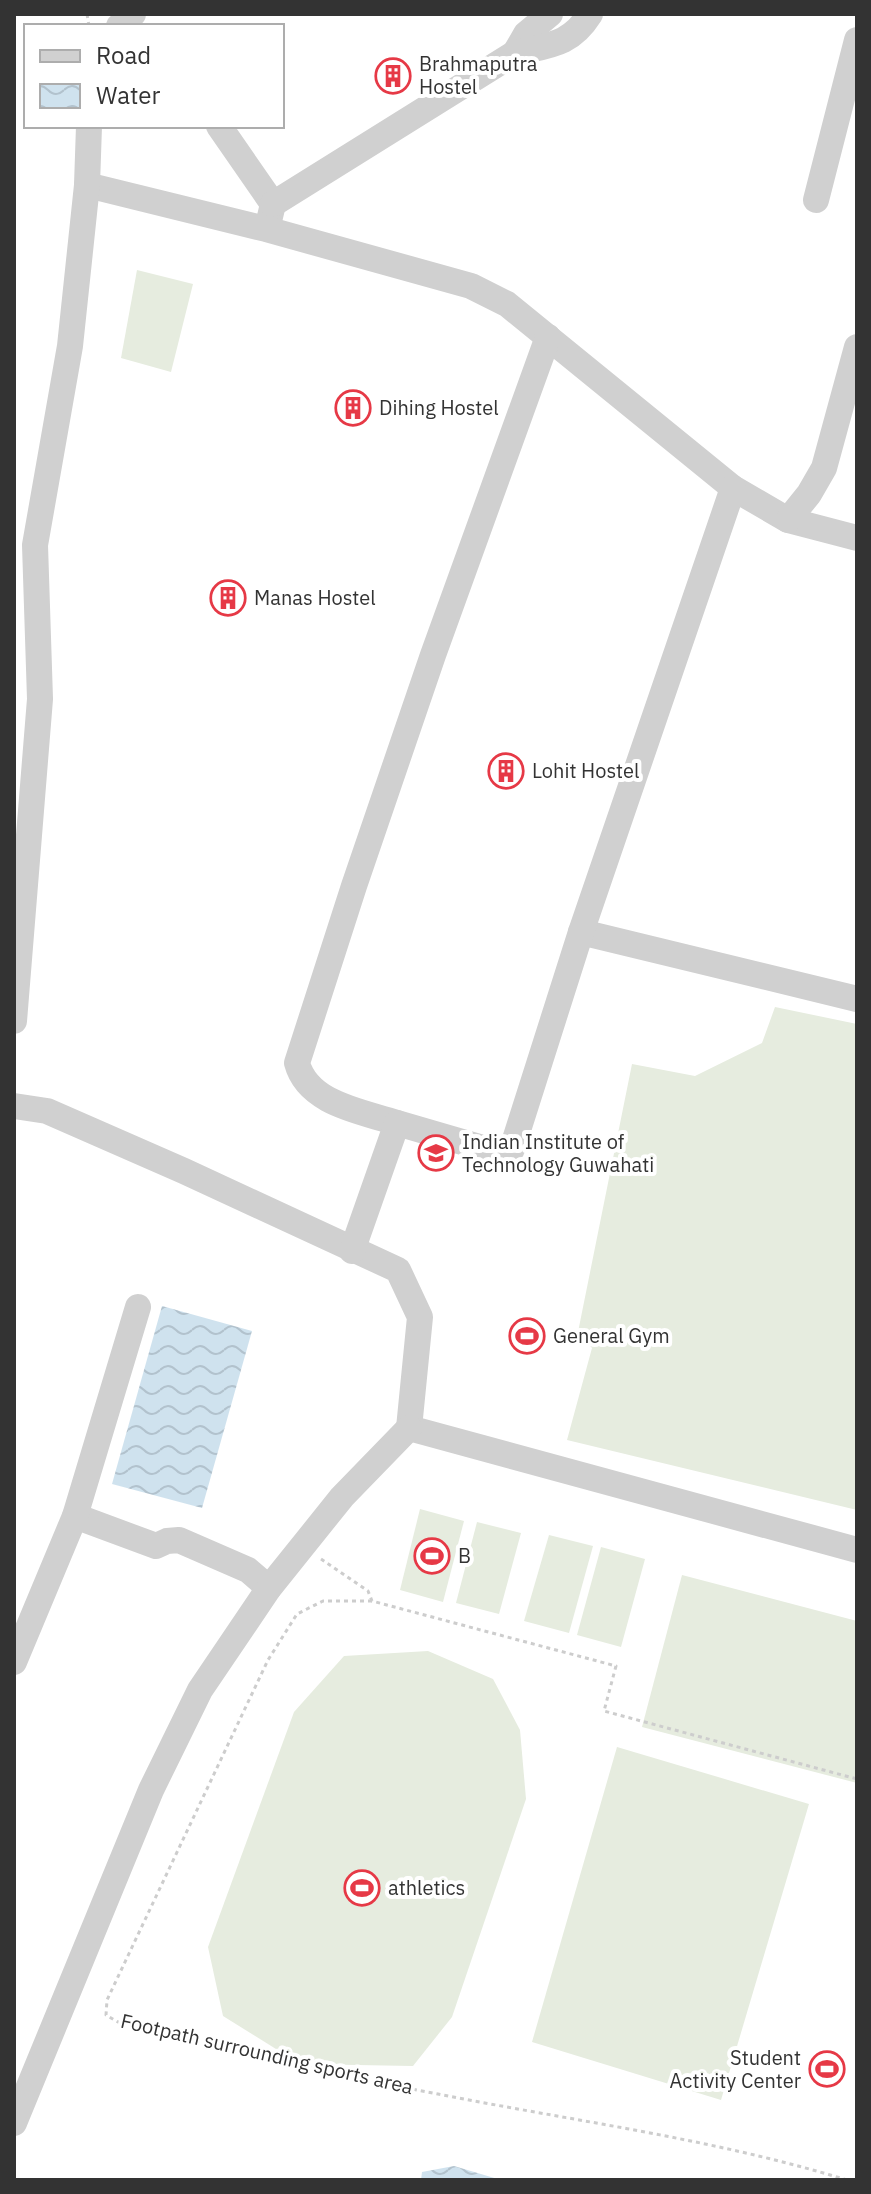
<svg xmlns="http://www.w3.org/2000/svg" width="871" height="2194" font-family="'IBM Plex Sans',sans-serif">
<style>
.pitch{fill:#e6ecdf}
.water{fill:url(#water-waves)}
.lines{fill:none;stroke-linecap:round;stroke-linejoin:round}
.path{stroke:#cdcdcd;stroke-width:3;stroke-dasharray:4 4;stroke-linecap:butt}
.minor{stroke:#d0d0d0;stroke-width:26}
.labels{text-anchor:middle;stroke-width:8;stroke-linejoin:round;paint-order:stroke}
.poi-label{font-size:20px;fill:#333;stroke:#fff;text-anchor:start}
.street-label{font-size:20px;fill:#333;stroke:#fff}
</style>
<defs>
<pattern id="water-waves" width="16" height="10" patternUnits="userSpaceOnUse" patternTransform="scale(2)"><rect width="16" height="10" fill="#cfe2ee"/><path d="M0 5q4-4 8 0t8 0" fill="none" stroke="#b2c2cd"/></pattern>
</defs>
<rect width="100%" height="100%" fill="#fff"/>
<!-- pitch -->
<g class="pitch">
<polygon points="137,270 193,284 171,372 121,358"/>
<polygon points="775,1007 857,1024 857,1510 567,1440 592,1348 578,1332 632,1064 695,1076 762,1043"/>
<polygon points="420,1509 464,1521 443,1602 400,1590"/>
<polygon points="477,1522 521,1533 499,1614 456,1603"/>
<polygon points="549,1535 593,1546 569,1633 524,1621"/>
<polygon points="601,1547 645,1559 621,1647 577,1635"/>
<polygon points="682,1575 857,1621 857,1783 642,1727"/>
<polygon points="428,1651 493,1679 520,1730 526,1799 452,2017 413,2066 300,2064 223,2016 208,1947 294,1712 344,1656"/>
<polygon points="617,1747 809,1804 721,2100 532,2042"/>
</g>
<!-- water -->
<g class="water">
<polygon points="162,1306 252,1331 202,1508 112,1484"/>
<polygon points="454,2166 501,2180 421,2180 422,2172"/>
</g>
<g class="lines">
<!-- path -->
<g class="path">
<polyline points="87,14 89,26"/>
<polyline points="321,1559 368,1591 372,1601 616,1666 604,1711 857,1779"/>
<path d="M372,1601H323L297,1614L268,1660L107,2000L106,2015L118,2022C224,2046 331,2074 438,2094C574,2121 714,2139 847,2180"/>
</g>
<!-- minor -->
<g class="minor">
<polyline points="119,26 133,14"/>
<polyline points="515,53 526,34 550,14"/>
<polyline points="219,126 273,204 269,221"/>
<polyline points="87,185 266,229 471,286 507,304 733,488 788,520 857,538"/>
<polyline points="816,200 857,40"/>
<path d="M273,204L515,53C548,45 570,46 590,14"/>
<polyline points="788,520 809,494 824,468 857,347"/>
<polyline points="581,932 857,999"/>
<polyline points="14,1021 40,699 35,545 70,346 87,185 89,126"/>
<polyline points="14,1106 47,1111 184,1171 398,1270 420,1317 409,1428 857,1550"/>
<path d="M397,1123C361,1111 308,1104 297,1063L354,886L433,655L548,337"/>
<polyline points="352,1251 397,1123 500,1153 512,1149 581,932 733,488"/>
<polyline points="75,1516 156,1546 167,1541 179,1540 248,1570 269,1588"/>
<polyline points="14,1662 75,1516 138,1307"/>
<polyline points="14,2123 151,1790 200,1690 269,1588 342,1497 409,1428"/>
</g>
</g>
<!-- icons -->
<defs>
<symbol id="building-ring" viewBox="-11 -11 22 22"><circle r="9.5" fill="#fff" stroke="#e63946" stroke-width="1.5"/><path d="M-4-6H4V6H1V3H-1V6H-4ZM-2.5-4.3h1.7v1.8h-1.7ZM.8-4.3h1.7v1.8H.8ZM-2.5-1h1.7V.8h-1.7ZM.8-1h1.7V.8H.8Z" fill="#e63946"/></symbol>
<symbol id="university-ring" viewBox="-11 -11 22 22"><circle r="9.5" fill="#fff" stroke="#e63946" stroke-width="1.5"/><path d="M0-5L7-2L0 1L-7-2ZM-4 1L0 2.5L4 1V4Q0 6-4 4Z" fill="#e63946"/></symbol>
<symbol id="stadium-ring" viewBox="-11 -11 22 22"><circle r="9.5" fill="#fff" stroke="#e63946" stroke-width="1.5"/><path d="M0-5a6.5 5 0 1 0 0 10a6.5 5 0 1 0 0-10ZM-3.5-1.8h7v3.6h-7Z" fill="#e63946"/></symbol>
</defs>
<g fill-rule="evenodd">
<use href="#building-ring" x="373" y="56" width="40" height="40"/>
<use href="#building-ring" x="333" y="388" width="40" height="40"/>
<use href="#building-ring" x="208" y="578" width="40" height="40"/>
<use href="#building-ring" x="486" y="751" width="40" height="40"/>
<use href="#university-ring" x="416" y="1133" width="40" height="40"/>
<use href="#stadium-ring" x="507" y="1316" width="40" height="40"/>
<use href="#stadium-ring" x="412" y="1536" width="40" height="40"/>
<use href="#stadium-ring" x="342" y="1868" width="40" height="40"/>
<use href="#stadium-ring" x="807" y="2049" width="40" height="40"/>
</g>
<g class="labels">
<!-- poi labels -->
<g class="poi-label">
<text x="419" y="71">Brahmaputra<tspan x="419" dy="23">Hostel</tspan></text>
<text x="379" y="415">Dihing Hostel</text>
<text x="254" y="605">Manas Hostel</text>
<text x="532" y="778">Lohit Hostel</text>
<text x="462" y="1149">Indian Institute of<tspan x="462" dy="23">Technology Guwahati</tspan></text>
<text x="553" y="1343">General Gym</text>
<text x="458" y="1563">B</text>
<text x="388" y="1895">athletics</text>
<text x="801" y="2065" text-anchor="end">Student<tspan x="801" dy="23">Activity Center</tspan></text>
</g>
<!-- street labels -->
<g class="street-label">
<text transform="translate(267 2054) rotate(13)" y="7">Footpath surrounding sports area</text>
</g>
</g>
<!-- border -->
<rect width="871" height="2194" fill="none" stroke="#333333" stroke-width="32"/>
<!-- legend -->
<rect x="24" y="24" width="260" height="104" fill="#ffffff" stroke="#adadad" stroke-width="2"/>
<rect x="40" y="50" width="40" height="12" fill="#d0d0d0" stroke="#adadad" stroke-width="2"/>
<text x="96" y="64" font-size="24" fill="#333333">Road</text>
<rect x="40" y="84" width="40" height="24" fill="url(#water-waves)" stroke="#adadad" stroke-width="2"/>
<text x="96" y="104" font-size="24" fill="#333333">Water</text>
</svg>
